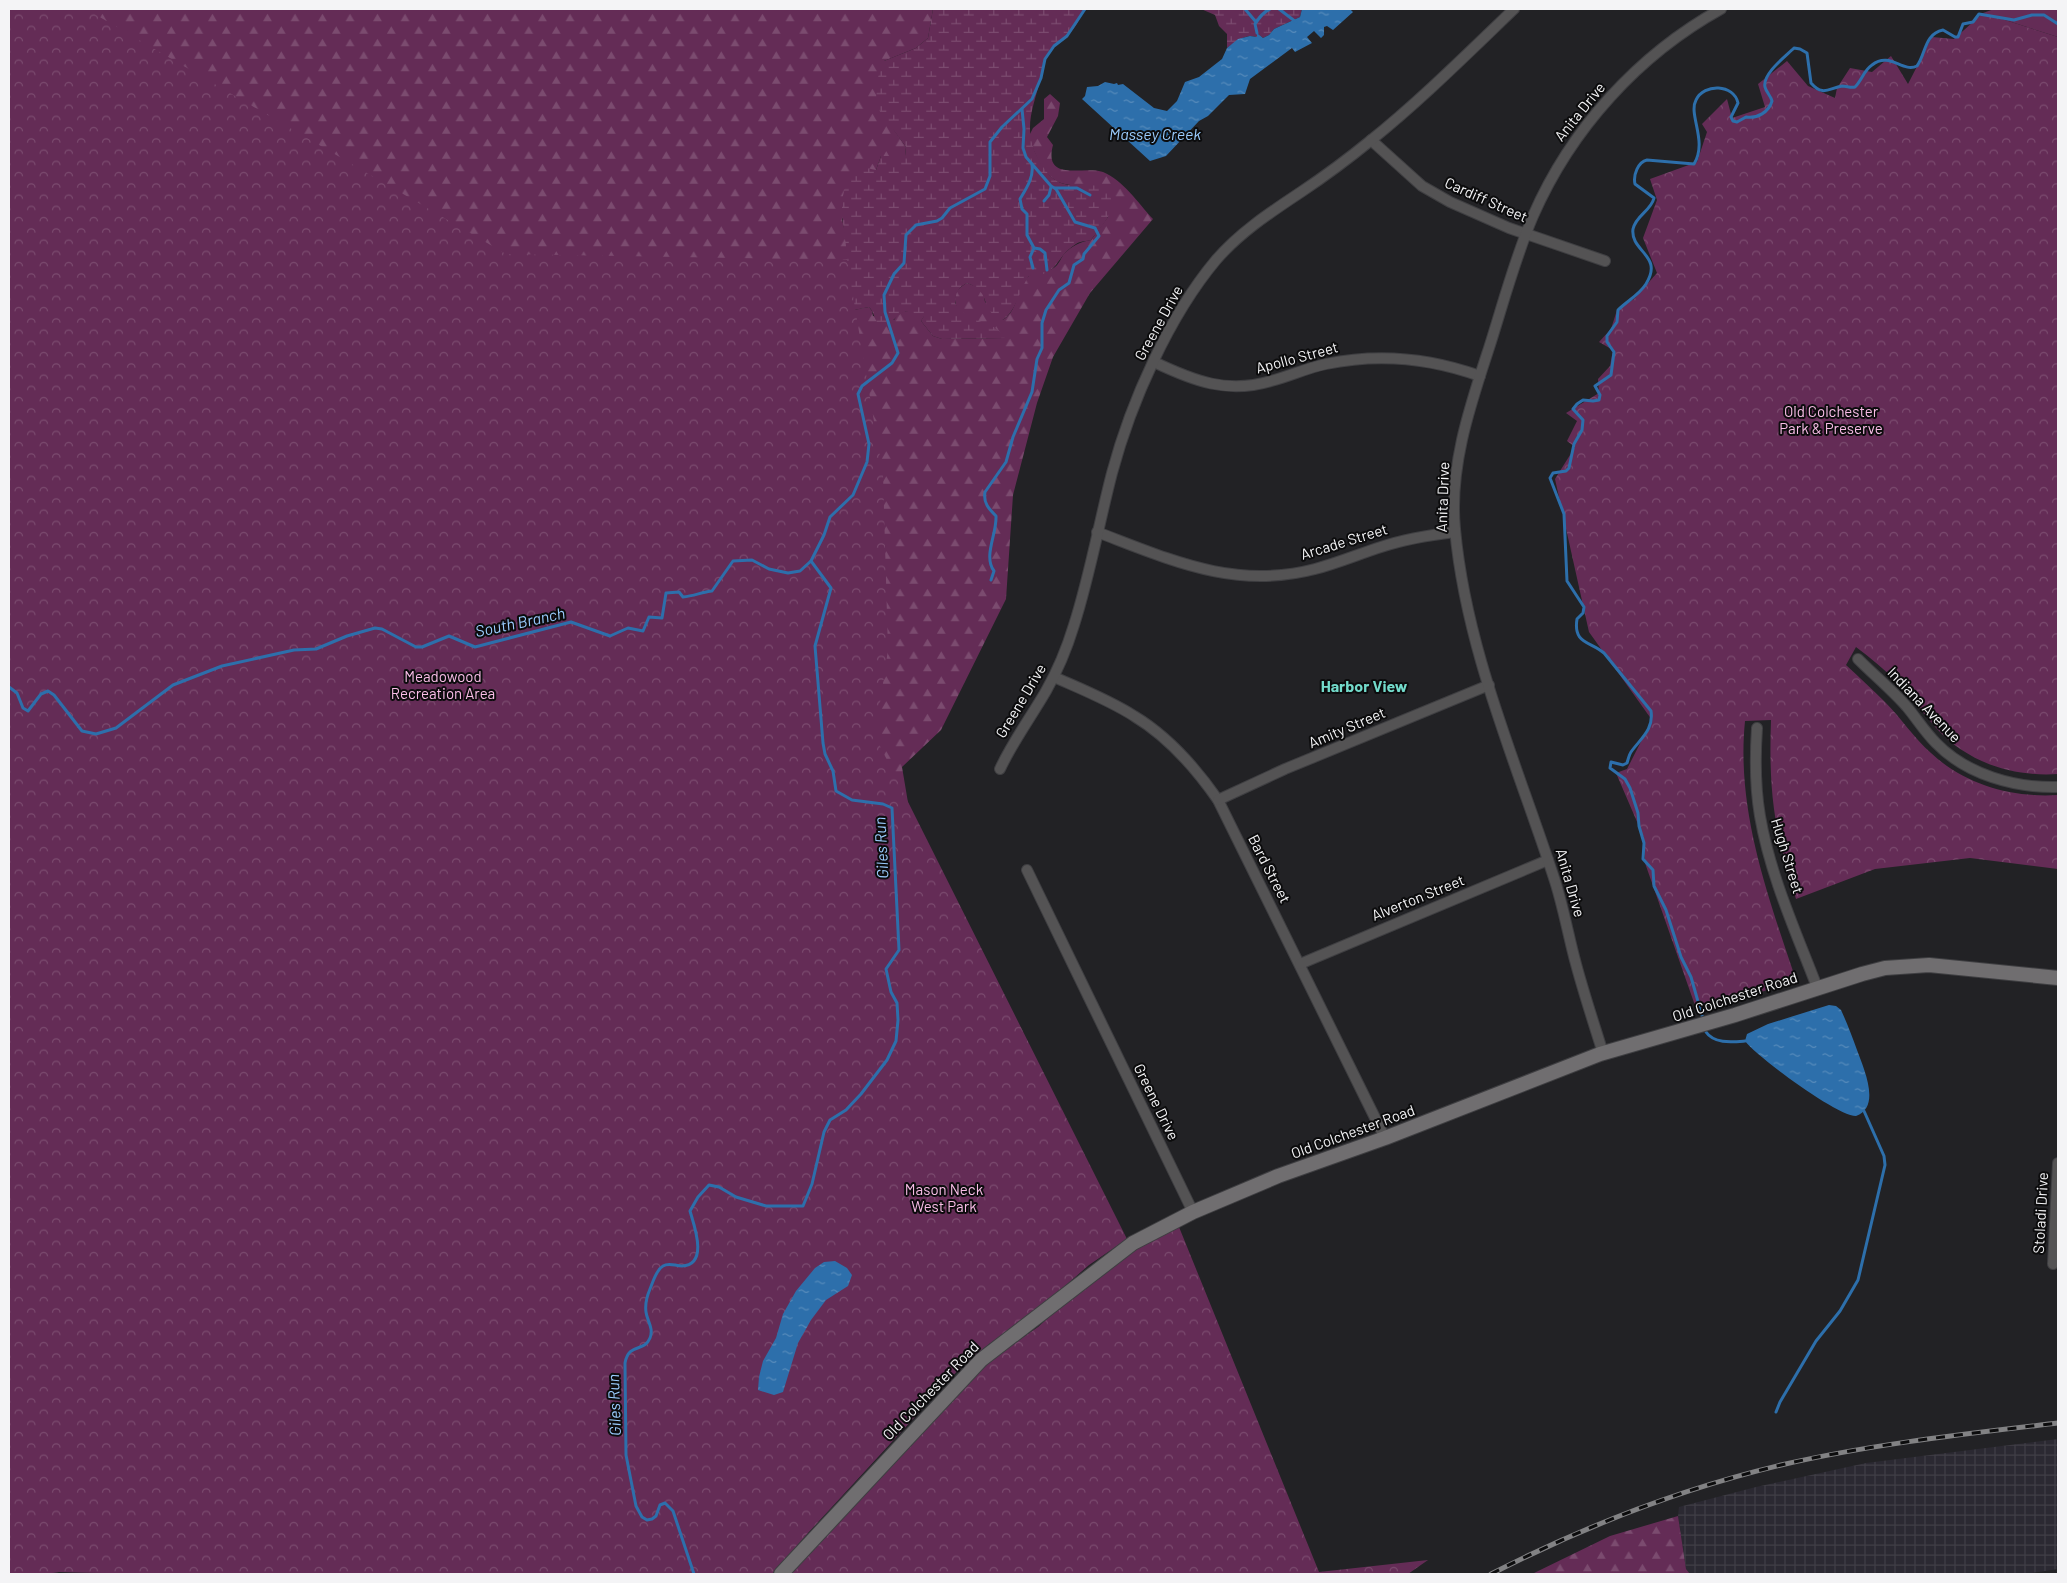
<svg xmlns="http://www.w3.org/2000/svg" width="2067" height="1583" font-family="Barlow,sans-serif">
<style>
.industrial{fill:url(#industrial-grid)}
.green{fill:#642c56}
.forest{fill:url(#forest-firs)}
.wetland{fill:url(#wetland-marsh)}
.park{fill:url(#park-crowns)}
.water{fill:url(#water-ripples)}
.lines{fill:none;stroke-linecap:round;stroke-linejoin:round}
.stream{stroke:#2d6fab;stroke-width:3}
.street-casing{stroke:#3f3f42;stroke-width:12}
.secondary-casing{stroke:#3f3f42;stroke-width:16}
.street{stroke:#545354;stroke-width:10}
.secondary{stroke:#706e70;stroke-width:14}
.rail-casing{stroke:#828284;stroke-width:5}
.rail{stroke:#0c0c0d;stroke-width:3;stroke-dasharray:9;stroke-linecap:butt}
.labels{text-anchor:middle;stroke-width:4;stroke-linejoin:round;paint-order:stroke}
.street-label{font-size:15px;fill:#f4f4f6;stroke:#0c0c0d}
.park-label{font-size:15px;fill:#f9bde7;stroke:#0c0c0d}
.water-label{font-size:16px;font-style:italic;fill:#9bcdff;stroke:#0c0c0d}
.neighbourhood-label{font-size:16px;font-weight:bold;fill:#73dbcb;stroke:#0c0c0d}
</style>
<defs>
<pattern id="industrial-grid" width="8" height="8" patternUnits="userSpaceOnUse" patternTransform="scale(1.25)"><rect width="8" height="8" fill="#2b2932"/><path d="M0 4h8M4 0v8" fill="none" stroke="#403e46"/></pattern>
<pattern id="forest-firs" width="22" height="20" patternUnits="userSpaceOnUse" patternTransform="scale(1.25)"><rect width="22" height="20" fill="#642c56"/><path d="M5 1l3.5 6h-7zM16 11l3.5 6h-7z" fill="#7b4b6f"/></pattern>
<pattern id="wetland-marsh" width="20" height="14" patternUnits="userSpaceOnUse" patternTransform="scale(1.25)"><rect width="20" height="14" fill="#642c56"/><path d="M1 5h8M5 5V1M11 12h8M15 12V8" fill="none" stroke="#7b4b6f"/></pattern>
<pattern id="park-crowns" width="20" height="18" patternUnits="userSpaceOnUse" patternTransform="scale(1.25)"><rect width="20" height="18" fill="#642c56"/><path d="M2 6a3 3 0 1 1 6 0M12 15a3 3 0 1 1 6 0" fill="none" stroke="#7b4b6f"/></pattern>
<pattern id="water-ripples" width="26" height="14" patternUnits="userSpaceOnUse" patternTransform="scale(1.25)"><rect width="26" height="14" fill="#2d6fab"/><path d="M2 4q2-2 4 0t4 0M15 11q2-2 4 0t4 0" fill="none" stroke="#568bbb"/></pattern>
</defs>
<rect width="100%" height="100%" fill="#222225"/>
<!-- industrial -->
<polygon class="industrial" points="2058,1439 2058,1569 2025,1574 1690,1574 1686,1569 1678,1516 1679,1507 1756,1487 1866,1463"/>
<!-- green -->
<polygon class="green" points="1994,9 2058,9 2058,37 1983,13"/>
<!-- forest -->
<g class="forest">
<path d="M9,9H933L928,38L916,48L884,61L894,130L906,147L905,156H881L876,170L842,219L847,242L849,311L869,307L872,311L873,316L894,320L899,313L907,311L925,315L921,321L933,336L942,339L1004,338C995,319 954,324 955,298C956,290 960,287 967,283L977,287L983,292L985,302L1003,320C1019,309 1016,288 1029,276C1036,271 1048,273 1055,267C1059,264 1061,258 1064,254C1073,245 1080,242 1091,240L1108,217C1097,207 1087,195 1076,187C1072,184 1066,185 1061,183C1043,176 1034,153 1029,136L1033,128L1044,119V99L1050,94L1060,103L1058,116L1047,137L1053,145C1043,183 1085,165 1103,172C1123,180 1138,203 1153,219L1090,293L1053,357L1037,403L1013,495L1006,599L941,730L902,767L917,856L161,1574L59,1572L42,1574H9Z"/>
<polygon points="1678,1516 1686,1569 1690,1574 1532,1574 1610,1536"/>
</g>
<!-- wetland -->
<g class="wetland">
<path d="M933,9H1085C1080,18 1076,27 1069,34C1061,43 1050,47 1045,59C1042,64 1042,71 1041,77C1032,112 1021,132 1042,165C1047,173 1052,179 1061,183C1075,189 1102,178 1110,196C1117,212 1100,228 1091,240C1087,241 1080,241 1076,244C1054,257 1061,275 1029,276C1019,290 1017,310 1003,320C976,309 995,294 967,283C957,288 956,293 955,303C969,326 993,318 1005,338L942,339L933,336L921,321L924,316H913L907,311C896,314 893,324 881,327C874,321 875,313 869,307L849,311L842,260L847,259C847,237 834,199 850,180C854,175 861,172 866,168L876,170L881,156H905L906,147L876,106L877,80L884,61L916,48L928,38Z"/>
<path d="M1201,9H1302L1300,17L1274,29L1269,35L1263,38L1257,33V37C1244,34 1237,41 1227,48V34L1219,26L1215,15Z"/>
</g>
<!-- park -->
<g class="park">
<polygon points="17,9 86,9 506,254 847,260 883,475 888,650 875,736 1127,1239 1089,1265 1035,1312 989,1344 960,1368 808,1533 772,1574 161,1574 59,1572 42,1574 9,1574 9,19"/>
<path d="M1983,13L2058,37V774C2013,777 1969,763 1937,729C1924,714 1911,697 1897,682C1885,670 1871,658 1856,647L1846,665C1859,677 1872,689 1885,702C1901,718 1914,738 1931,753C1965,785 2013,798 2058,795V869L1970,858L1875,869L1796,899C1787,869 1778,839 1774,809C1770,779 1770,749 1771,720L1745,721C1736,811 1768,896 1796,980L1698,1014L1645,863L1644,838L1616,773L1627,769L1652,720L1589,632L1555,479L1575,447L1567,441L1577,421L1566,413L1599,393L1598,379L1610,366L1613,350L1599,342L1611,329L1617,310L1634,299L1657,273L1643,238L1657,200L1650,179L1697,162L1707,132L1702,124L1727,99L1732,118L1765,107L1758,84L1787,61L1808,86L1835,98L1837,88L1850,68L1872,72L1891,56L1908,84L1932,37L1954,39Z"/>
<polygon points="1179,1227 1319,1572 1428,1560 1408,1574 790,1574 955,1393 995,1357 1038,1327 1086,1284 1131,1252"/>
</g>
<!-- water -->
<g class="water">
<polygon points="1302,9 1350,9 1353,12 1333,30 1327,26 1324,27 1324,35 1321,38 1314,31 1307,37 1312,43 1295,52 1292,48 1250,79 1245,94 1229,95 1208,116 1199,121 1166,156 1150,161 1082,99 1085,96 1087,87 1098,86 1105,82 1114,84 1117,83 1118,85 1123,84 1154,108 1167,111 1177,101 1185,82 1199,77 1222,59 1227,48 1238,39 1250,36 1257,37 1257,33 1263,38 1269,35 1274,29 1300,17"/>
<path d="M1829,1005L1836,1006L1841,1010C1847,1023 1852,1036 1857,1050C1863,1067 1882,1107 1856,1116C1837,1116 1757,1057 1745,1041L1747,1034L1768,1024Z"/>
<polygon points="835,1261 847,1268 852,1275 848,1286 826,1300 811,1320 798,1343 783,1392 774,1395 758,1390 759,1377 763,1361 776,1338 783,1314 796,1291 815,1268 824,1262"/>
</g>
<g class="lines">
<!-- stream -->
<g class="stream">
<polyline points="1245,9 1256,22"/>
<polyline points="1279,9 1296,22"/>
<path d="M1257,33L1255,24C1259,18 1263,12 1270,9"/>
<path d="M1032,165C1034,177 1026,189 1020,199L1022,209L1027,214V235L1034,248L1030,257L1033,268"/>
<polyline points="1055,188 1077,188 1090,195"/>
<polyline points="1044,201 1049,195 1051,187"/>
<polyline points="1034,248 1040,249 1045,253 1047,270"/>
<path d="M991,580L994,571C983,556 997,534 996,516C989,509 983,503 985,492L1006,462L1013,437L1032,392L1037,359L1042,348V323L1046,310L1059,290L1069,283L1074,265L1083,259L1084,254L1099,236L1095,228L1075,222L1056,189L1051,186L1026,157L1023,148L1024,129L1022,109"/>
<path d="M9,687L17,693L23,708L28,711L41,694L48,691L54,695L82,731L96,734L116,728L173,685L222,666L294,650L316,649L347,636L375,628L382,629L416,647H422L449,636L475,647L571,622L610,636L628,628L643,631L649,617L662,618L666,593L679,592L683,597C694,596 702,592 712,591L733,561L752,560L769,569L788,573L800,571L811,561"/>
<path d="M1703,1019L1691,977L1681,957L1666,910L1654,886L1653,870L1643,859L1644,843L1639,826L1638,813L1630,788L1625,779L1610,768L1611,762L1623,765L1627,763C1628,760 1629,755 1631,752C1640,739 1654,730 1651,711L1604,653C1590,641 1573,644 1577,619L1583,613L1584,607L1567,581L1564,514L1550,478L1553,473L1566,471L1569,468L1574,444L1582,430L1583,420L1573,409L1577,404L1583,400L1593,401L1599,400L1600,395L1595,386L1611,375L1614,352L1607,342V336L1617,322L1618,310C1627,301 1639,295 1646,284C1664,255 1630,252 1633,229C1636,215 1651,211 1654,198L1635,184C1633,175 1638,162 1647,160L1694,164C1708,141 1688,115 1696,100C1704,83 1734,84 1738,103L1731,117L1733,121L1737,122L1746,117C1757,119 1769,112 1772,101C1771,96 1766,92 1765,87C1762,74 1786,56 1794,48L1800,49L1807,53L1811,83C1823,97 1829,88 1842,86C1847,86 1850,88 1855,87C1862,80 1864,70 1872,65C1890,51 1902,73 1917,66C1926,54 1924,34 1943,30L1955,37H1958L1963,24L1973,22L1979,14L2014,20L2032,15H2044L2058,24"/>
<path d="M1706,1032C1714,1044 1732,1042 1745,1041"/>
<polyline points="1776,1412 1780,1402 1816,1341 1840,1311 1858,1280 1885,1165 1884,1156 1864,1111"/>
<path d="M694,1574L673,1511L665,1503L660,1505L656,1516L652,1519L647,1520L642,1517L636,1506L626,1455L625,1363C629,1342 644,1353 650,1338C654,1328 647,1321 646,1312C645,1305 647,1296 650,1289C653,1282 656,1270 663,1266C669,1262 675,1266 682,1266C709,1265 694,1225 690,1211L698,1197L709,1185L719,1187L736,1197L766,1206H803L812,1184L824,1132L830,1120L846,1110L861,1094L887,1060L896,1041L898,1020L897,1003L891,992L886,969L899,950L892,808L883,804L852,800L836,791L833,771L825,754L823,743L815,646L831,588L811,561L824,535L830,517L853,495L867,462L869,444L858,394L862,386L892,363L898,353L885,312L884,295L894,274L904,263L906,235L916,225L937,221L942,218L950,208L985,189L990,176V142L1002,127L1032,99L1041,78L1045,59L1054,46L1067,36L1085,9"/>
</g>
<defs>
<g id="street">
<polyline points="1371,140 1422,186 1450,202 1509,228 1605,261"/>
<path d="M1154,362C1194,381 1227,394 1271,381C1290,376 1307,368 1326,364C1378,353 1430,358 1480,376"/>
<path d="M1097,532C1171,560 1235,590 1315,569C1338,563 1359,554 1381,547C1405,539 1430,535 1455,532"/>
<path d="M1858,659C1874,675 1892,690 1907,707C1917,719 1925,732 1936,743C1967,775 2015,788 2058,787"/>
<path d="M1054,677C1081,689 1109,700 1134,716C1169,737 1195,767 1218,800L1385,1138"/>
<path d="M1757,728C1755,758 1755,787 1760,816C1770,875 1796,932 1817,987"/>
<path d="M1000,769C1013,741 1031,717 1046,691C1058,670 1067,648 1074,625C1090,575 1099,523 1112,473C1131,402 1169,316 1216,260C1240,232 1271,212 1301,192C1325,176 1348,159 1370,141C1421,100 1467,54 1514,9"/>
<polyline points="1218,800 1285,769 1489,685"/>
<polyline points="1027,870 1193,1212"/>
<polyline points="1300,964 1548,860"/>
<path d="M1603,1053C1594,1024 1584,994 1576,964C1568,935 1563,904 1553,875C1516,762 1466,649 1455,529C1449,467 1470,406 1489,348C1503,304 1515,258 1533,216C1571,129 1638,55 1721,9"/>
<polyline points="2053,1264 2058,1163"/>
</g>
<polyline id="secondary" points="781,1574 981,1360 1133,1243 1193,1212 1278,1176 1385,1138 1600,1054 1735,1015 1862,974 1885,968 1929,965 2058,978"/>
</defs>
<!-- street casing -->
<use href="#street" class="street-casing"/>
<!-- secondary casing -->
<use href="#secondary" class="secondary-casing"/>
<!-- street -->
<use href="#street" class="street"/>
<!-- secondary -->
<use href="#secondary" class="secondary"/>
<defs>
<path id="rail" d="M1491,1574C1583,1527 1680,1489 1781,1465C1872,1444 1965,1434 2058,1423"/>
</defs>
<!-- rail casing -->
<use href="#rail" class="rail-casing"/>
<!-- rail -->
<use href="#rail" class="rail"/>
</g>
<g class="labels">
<!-- street labels -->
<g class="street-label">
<text transform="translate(1580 112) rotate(-51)" y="5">Anita Drive</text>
<text transform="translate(1486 200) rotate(24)" y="5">Cardiff Street</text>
<text transform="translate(1159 323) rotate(-61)" y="5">Greene Drive</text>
<text transform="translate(1297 358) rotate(-15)" y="5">Apollo Street</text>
<text transform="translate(1443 497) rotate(-88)" y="5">Anita Drive</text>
<text transform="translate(1344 542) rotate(-17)" y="5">Arcade Street</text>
<text transform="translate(1021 701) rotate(-59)" y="5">Greene Drive</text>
<text transform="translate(1924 705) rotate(46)" y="5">Indiana Avenue</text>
<text transform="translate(1347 728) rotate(-23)" y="5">Amity Street</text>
<text transform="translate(1787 856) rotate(73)" y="5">Hugh Street</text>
<text transform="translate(1269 869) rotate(63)" y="5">Bard Street</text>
<text transform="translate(1570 883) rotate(74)" y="5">Anita Drive</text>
<text transform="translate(1418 898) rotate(-22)" y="5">Alverton Street</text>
<text transform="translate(1735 997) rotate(-18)" y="5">Old Colchester Road</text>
<text transform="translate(1156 1102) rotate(64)" y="5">Greene Drive</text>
<text transform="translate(1353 1132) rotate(-20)" y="5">Old Colchester Road</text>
<text transform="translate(2041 1213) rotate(-87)" y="5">Stoladi Drive</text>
<text transform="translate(931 1391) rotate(-46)" y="5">Old Colchester Road</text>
</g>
<!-- park labels -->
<g class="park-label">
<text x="1831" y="417">Old Colchester<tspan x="1831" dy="17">Park &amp; Preserve</tspan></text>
<text x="443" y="682">Meadowood<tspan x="443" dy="17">Recreation Area</tspan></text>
<text x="944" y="1195">Mason Neck<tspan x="944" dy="17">West Park</tspan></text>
</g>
<!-- water labels -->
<g class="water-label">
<text x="1155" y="140">Massey Creek</text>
<text transform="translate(520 622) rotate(-12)" y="6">South Branch</text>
<text transform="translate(881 848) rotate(-93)" y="6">Giles Run</text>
<text transform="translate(614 1405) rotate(-92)" y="6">Giles Run</text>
</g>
<!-- neighbourhood labels -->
<g class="neighbourhood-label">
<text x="1364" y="692">Harbor View</text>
</g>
</g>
<!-- border -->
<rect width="2067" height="1583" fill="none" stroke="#f4f4f6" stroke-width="20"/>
</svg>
